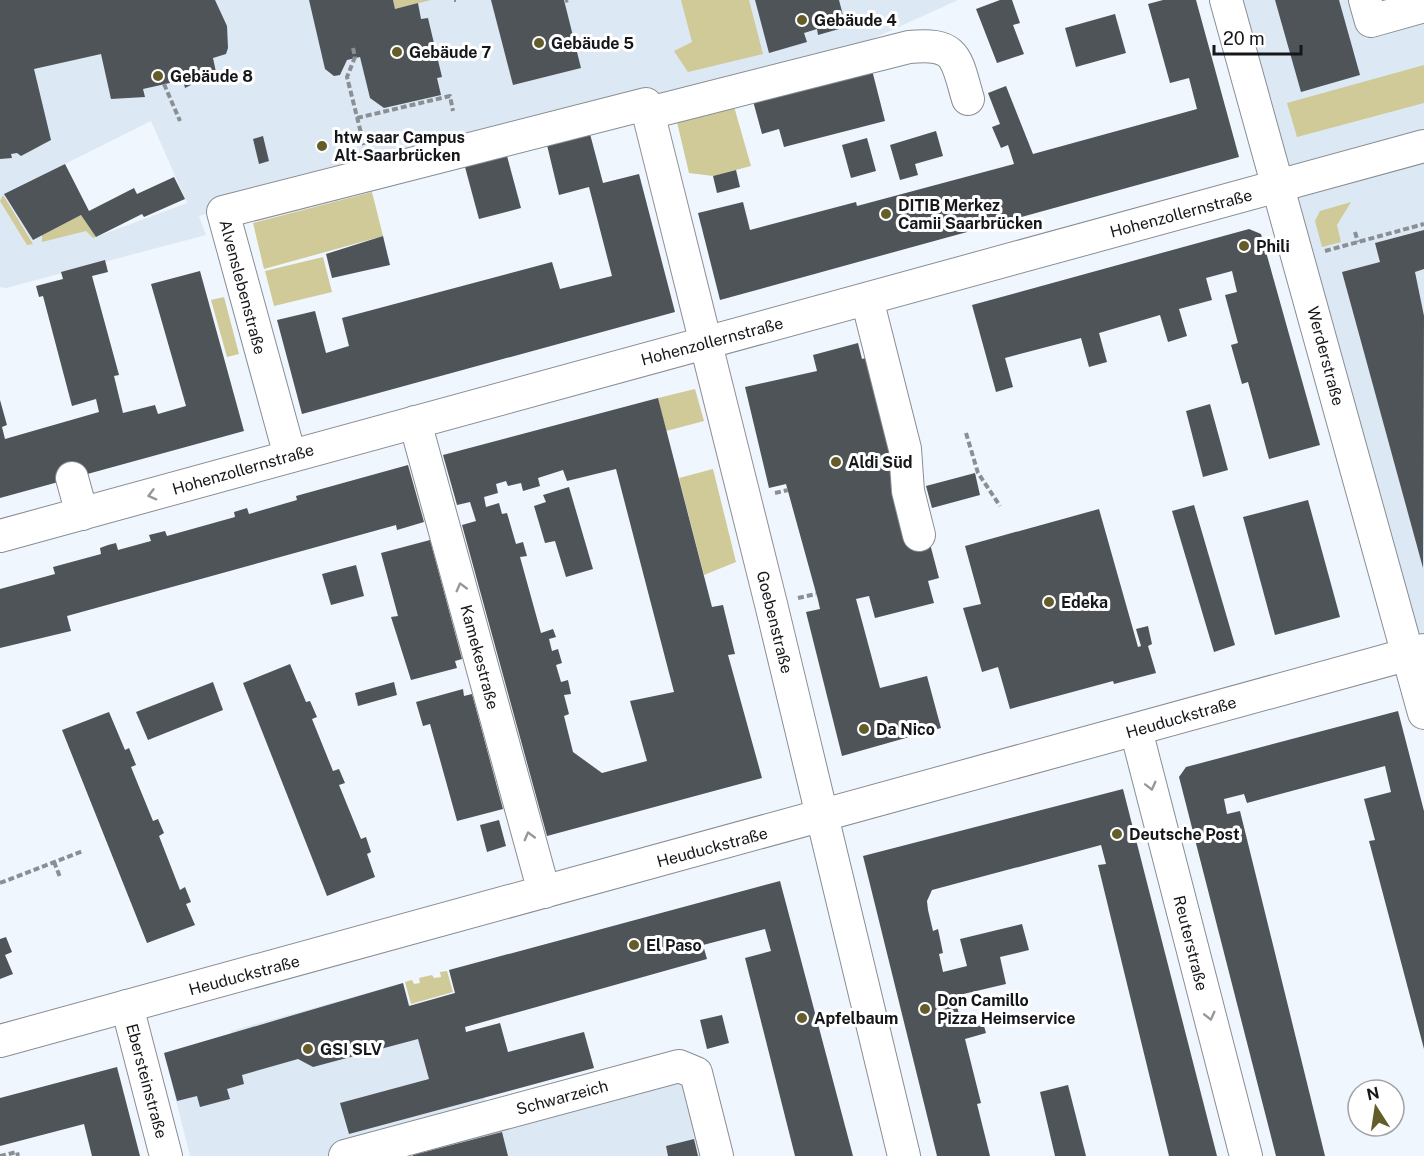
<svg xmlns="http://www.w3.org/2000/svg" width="1424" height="1156" font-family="'Public Sans',sans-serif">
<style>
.built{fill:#dce8f4;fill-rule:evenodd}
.green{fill:#cfca98}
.building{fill:#4f5459;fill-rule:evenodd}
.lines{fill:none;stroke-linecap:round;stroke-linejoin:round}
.minor-casing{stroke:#898e94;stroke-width:34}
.path{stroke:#8a8f94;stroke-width:4;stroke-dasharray:6 3;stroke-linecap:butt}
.minor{stroke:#fff;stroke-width:32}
.oneway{stroke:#969798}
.poi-dot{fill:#645d29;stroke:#fff;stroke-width:2}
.labels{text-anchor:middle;stroke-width:6;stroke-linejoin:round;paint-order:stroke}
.poi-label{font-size:16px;font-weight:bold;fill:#15171a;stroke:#fff;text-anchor:start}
.street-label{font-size:16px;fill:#15171a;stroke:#fff}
</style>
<rect width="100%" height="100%" fill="#f0f6fd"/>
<!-- built -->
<g class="built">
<path d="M0,0H958L872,39L199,216L206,235L6,288L0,287ZM151,121L187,203L96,237L81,215L42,235L5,194Z"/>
<polygon points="1226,0 1424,0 1424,650 1408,654"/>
<polygon points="403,983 410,1006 455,993 490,1116 679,1066 717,1156 190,1156 164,1053 231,1034 231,1031"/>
</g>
<!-- green -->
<g class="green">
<polygon points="393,0 431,0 395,9"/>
<polygon points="681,0 749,0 763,54 688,72 674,51 692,42"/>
<polygon points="1424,65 1424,103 1297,137 1287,103"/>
<polygon points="733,103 751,166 713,176 689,173 676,118"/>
<polygon points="372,192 383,236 264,269 253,223"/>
<polygon points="3,195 33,244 27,245 0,201"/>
<polygon points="1351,202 1337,225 1341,242 1322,247 1315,221 1320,211"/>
<polygon points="81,215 96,237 93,238 86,231 42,242 42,235"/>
<polygon points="323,257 332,292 274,306 265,271"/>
<polygon points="224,297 239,354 227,357 211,300"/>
<polygon points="695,389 704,421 666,431 658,398"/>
<polygon points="713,469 736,562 704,575 679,478"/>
<polygon points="447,971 453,992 411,1004 405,982 412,980 414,984 420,983 419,978 432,975 434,978 441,977 440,972"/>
</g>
<!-- building -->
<g class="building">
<polygon points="0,0 215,0 227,26 228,48 226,54 213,58 216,72 185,88 183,80 143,89 145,97 111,99 101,54 34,69 51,140 21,156 17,153 11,154 12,158 0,159"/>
<polygon points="309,0 393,0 395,9 418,3 421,19 428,18 442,77 437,78 441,95 384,108 370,98 360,57 347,60 340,75 334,76 325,69"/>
<polygon points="491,0 564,0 581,68 513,85"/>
<polygon points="755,0 839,0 846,27 818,35 817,29 804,33 807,42 769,53"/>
<polygon points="1000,0 1012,0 1020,23 1013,25 1024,54 997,63 976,9"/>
<polygon points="1163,0 1196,0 1239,157 720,300 698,213 743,202 750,230 856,202 857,206 1014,164 1008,145 1001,148 992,127 1000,124 988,93 1006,86 1033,154 1197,109 1189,78 1170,83 1148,4"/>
<polygon points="1275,0 1339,0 1360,75 1301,92"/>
<polygon points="1115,14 1126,53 1076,67 1065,28"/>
<polygon points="872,70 885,121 784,147 779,129 762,134 753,101"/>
<polygon points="936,131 943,156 915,164 918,175 900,180 890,145"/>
<polygon points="590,134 603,183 639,174 675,312 302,414 277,320 315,311 326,353 349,346 342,318 552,262 560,289 612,276 589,187 559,195 547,145"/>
<polygon points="263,136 269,161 259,164 253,139"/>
<polygon points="867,138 876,171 851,178 842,145"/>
<polygon points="507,156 521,208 479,219 465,167"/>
<polygon points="65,164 89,211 134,188 137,194 174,177 185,199 144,217 142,214 96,237 81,215 33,240 4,194"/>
<polygon points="736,170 740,187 717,193 713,176"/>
<polygon points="1249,229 1261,234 1320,445 1269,459 1248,382 1242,384 1231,345 1238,343 1225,295 1237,292 1232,271 1206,278 1212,300 1179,309 1187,336 1168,342 1160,315 1099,333 1107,362 1089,367 1081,338 1005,358 1013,387 996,392 972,305"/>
<polygon points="1424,230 1424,269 1415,272 1424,316 1423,568 1342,272 1380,262 1375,243"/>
<polygon points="383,236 390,265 332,278 326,254"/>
<polygon points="105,260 108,272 92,276 119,375 114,376 123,413 155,405 158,414 186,406 151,284 200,271 244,431 0,498 0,400 7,425 2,427 5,439 99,412 96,399 72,406 43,296 39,297 36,286 63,279 61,272"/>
<polygon points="858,343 862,359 866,358 913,544 929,540 939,578 928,581 934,603 875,618 869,596 856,599 880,688 927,676 941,728 842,756 806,612 820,609 818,600 786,484 769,488 745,387 817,371 813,355"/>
<path d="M658,398L712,607L723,605L735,654L728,655L762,778L547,836L462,525L476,521L470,502L457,505L443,455ZM616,469L674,692L630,701L647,761L602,773L573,752L564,716L569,714L564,695L571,694L568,680L561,682L556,665L562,663L558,649L552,651L549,639L556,637L553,629L541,633L520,557L527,556L523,542L516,544L507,513L502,514L499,503L486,507L484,497L498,493L496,484L506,481L508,486L521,483L523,491L540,486L538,478L563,470L567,481Z"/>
<polygon points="1210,404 1228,470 1203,477 1186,411"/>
<polygon points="408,465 424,522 397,530 396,525 67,616 71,631 0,648 0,589 55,574 53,567 101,554 100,548 108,545 116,543 118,550 151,541 149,535 165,531 167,536 235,517 234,512 247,508 249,514 297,500 296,496"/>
<polygon points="975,473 980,495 932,508 926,486"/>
<polygon points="569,487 593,569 566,577 555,541 545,543 534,506 546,502 543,495"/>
<polygon points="1308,500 1340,617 1275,635 1243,517"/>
<polygon points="1194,505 1235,645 1214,652 1172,511"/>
<polygon points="1099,509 1138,647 1141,646 1136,629 1148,626 1152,644 1148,646 1156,673 1114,684 1113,681 1010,709 998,667 982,672 963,608 981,604 965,546"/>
<polygon points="430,540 462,659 455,661 457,668 411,680 391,617 398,616 381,553"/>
<polygon points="356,565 364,596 331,605 322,574"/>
<polygon points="290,664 306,702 310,701 317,717 312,719 333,771 339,769 345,783 339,785 361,839 366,837 371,852 367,854 375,877 327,896 243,683"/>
<polygon points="213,682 223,710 148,740 136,712"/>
<polygon points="394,682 397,695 358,706 355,693"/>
<polygon points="463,689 464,696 472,694 503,809 457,821 430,724 423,726 416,702"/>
<polygon points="1398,711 1424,811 1424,1049 1369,841 1375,840 1364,799 1391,792 1385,766 1247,803 1244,794 1224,799 1227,814 1240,811 1325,1156 1276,1156 1179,777 1186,767"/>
<polygon points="109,712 125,750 129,748 136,765 131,767 153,821 158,819 164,833 159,836 180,890 185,887 191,902 186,904 195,925 147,943 62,730"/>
<polygon points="1123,789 1217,1156 1169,1156 1098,865 1106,864 1101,845 932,890 927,901 928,910 933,931 938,929 943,953 939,954 943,972 967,966 960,939 1022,924 1029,950 1000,957 1006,984 955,996 961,1024 982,1019 986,1033 965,1039 981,1103 977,1104 990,1156 937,1156 863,856"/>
<polygon points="499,820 506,846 487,852 480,825"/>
<polygon points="780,881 853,1156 795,1156 745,958 771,951 765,929 703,945 707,959 465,1027 466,1032 500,1023 508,1052 584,1032 594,1068 349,1134 340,1103 429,1079 418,1039 313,1067 298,1059 242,1075 244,1084 227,1089 230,1099 200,1107 197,1096 177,1101 164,1053 403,983 409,1006 455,993 449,970"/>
<polygon points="6,937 12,952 5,955 13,974 0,979 0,939"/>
<polygon points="722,1015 729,1043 707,1049 700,1020"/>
<polygon points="117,1067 140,1156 92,1156 84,1124 0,1146 0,1098"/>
<polygon points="1068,1085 1086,1156 1055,1156 1040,1092"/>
<polygon points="502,1132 508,1156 413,1156 413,1155"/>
<polygon points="694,1139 698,1156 668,1156 666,1146"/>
</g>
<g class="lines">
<defs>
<g id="minor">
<polyline points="1226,0 1424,713"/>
<polyline points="1365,0 1371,21 1424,6"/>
<path d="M649,113L909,47C958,42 956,59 968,99"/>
<polyline points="867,299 905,449 908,491 919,535"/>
<polyline points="415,422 544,892"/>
<polyline points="290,456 223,212 646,104 771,604 904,1156"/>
<polyline points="72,478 82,514"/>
<polyline points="0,536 1424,146"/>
<polyline points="1136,730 1246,1156"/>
<polyline points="127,1006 166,1156"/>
<polyline points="0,1041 1424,650"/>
<polyline points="345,1156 679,1066 696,1073 717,1156"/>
</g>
</defs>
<!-- minor casing -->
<use href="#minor" class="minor-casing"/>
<!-- path -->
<g class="path">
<polyline points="454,0 456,0"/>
<polyline points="565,1 568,0"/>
<polyline points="353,48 355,57 347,77 364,145"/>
<polyline points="164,84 180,121"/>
<polyline points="357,118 450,96 453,111"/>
<polyline points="1355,232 1358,242"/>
<polyline points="1325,251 1424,224"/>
<polyline points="966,433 978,473 1000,506"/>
<polyline points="775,493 788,490"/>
<polyline points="798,598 816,594"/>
<polyline points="54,862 60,877"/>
<polyline points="0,883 83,851"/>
<polyline points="0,1156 17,1152 18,1156"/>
</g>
<!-- minor -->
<use href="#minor" class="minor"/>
</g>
<!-- one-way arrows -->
<defs><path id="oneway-chevron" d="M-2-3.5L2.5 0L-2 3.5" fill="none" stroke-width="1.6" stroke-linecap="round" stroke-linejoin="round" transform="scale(1.5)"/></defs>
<g class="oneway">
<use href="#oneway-chevron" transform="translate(152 495) rotate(165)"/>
<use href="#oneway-chevron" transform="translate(461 587) rotate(-105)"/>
<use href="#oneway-chevron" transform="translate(1151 786) rotate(76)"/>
<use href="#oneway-chevron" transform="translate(529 836) rotate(-105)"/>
<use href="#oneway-chevron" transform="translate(1210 1016) rotate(76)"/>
</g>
<!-- markers -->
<g class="poi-dot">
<circle cx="802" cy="20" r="6"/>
<circle cx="539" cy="43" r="6"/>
<circle cx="397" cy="52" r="6"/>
<circle cx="158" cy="76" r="6"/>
<circle cx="322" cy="146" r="6"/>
<circle cx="886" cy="214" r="6"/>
<circle cx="1244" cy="246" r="6"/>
<circle cx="836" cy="462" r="6"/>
<circle cx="1049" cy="602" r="6"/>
<circle cx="864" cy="729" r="6"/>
<circle cx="1117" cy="834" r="6"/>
<circle cx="634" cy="945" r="6"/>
<circle cx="925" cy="1009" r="6"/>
<circle cx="802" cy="1018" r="6"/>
<circle cx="308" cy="1049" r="6"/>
</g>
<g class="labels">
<!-- poi labels -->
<g class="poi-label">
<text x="814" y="26">Gebäude 4</text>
<text x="551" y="49">Gebäude 5</text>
<text x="409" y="58">Gebäude 7</text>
<text x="170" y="82">Gebäude 8</text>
<text x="334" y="143">htw saar Campus<tspan x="334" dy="18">Alt-Saarbrücken</tspan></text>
<text x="898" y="211">DITIB Merkez<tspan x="898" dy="18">Camii Saarbrücken</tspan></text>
<text x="1256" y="252">Phili</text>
<text x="848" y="468">Aldi Süd</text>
<text x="1061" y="608">Edeka</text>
<text x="876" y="735">Da Nico</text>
<text x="1129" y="840">Deutsche Post</text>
<text x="646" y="951">El Paso</text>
<text x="937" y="1006">Don Camillo<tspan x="937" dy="18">Pizza Heimservice</tspan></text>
<text x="814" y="1024">Apfelbaum</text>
<text x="320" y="1055">GSI SLV</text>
</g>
<!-- street labels -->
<g class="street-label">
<text transform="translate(1181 213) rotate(-15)" y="6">Hohenzollernstraße</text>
<text transform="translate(243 287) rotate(75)" y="6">Alvenslebenstraße</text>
<text transform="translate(712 341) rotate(-15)" y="6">Hohenzollernstraße</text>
<text transform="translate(1326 356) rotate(75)" y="6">Werderstraße</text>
<text transform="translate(243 469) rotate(-16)" y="6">Hohenzollernstraße</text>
<text transform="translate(775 622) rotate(76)" y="6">Goebenstraße</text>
<text transform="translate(480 657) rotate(75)" y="6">Kamekestraße</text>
<text transform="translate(1181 717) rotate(-16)" y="6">Heuduckstraße</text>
<text transform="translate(712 847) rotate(-15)" y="6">Heuduckstraße</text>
<text transform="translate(1191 943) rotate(76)" y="6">Reuterstraße</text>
<text transform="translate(244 975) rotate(-15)" y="6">Heuduckstraße</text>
<text transform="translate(147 1081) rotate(75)" y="6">Ebersteinstraße</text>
<text transform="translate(562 1097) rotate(-15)" y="6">Schwarzeich</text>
</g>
</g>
<!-- north arrow -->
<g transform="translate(1376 1108) rotate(348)"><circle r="28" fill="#ffffff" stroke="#a1a2a3" stroke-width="1.5"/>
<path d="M0-4.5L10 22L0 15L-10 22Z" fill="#645d29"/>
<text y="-9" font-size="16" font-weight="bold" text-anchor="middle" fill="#15171a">N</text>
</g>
<!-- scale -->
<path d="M1214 45v9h87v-9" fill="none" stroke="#15171a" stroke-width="3"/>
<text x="1223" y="45" font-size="18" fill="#15171a" stroke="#ffffff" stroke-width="4.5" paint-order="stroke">20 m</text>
</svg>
